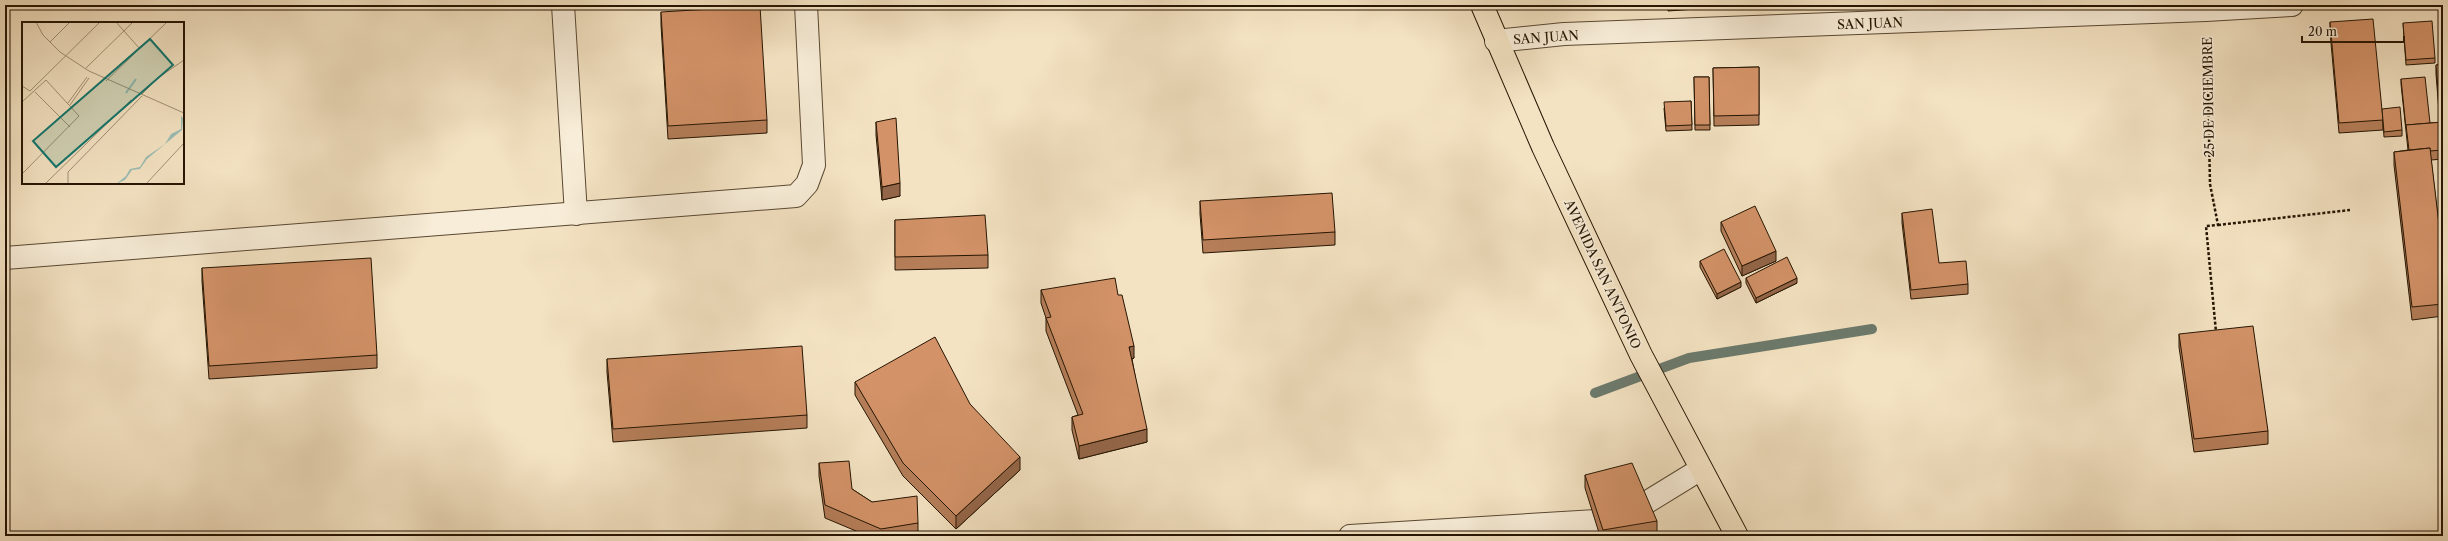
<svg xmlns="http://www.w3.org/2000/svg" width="2448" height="541" font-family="'Libre Caslon Text',serif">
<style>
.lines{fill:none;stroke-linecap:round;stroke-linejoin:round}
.stream{stroke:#6c7a6d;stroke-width:10}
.minor-casing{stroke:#594832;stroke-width:24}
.major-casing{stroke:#251502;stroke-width:24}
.path{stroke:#251502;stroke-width:2.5;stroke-dasharray:3 2;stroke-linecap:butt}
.minor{stroke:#f8edd8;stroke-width:22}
.major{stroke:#f4e3c3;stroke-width:22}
.wall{fill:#b57e59;stroke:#251502}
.shaded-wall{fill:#946649;stroke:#251502}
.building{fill:#d39268;stroke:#251502}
.labels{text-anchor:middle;stroke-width:3.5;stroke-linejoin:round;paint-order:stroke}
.street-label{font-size:13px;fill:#251502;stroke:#f8edd8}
.inset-river{fill:none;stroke:#9cbeb5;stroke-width:2}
.inset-road{fill:none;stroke:#a19176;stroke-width:1}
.view{fill:#0f766e;fill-opacity:0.15;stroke:#0f766e;stroke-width:2}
.inset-edge{fill:none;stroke:#251502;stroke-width:2}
</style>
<rect width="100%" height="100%" fill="#f4e3c3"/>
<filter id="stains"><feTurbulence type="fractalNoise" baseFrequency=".005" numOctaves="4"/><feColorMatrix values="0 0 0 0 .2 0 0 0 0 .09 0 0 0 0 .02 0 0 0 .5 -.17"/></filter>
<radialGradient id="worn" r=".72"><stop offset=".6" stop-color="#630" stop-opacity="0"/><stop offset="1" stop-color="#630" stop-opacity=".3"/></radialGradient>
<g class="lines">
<!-- stream -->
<polyline class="stream" points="1595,393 1689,358 1872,329"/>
<defs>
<g id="minor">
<polyline points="563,5 576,214"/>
<polyline points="1496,41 1564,34 2206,10 2292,5"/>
<polyline points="5,258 796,196 807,184 814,165 806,5"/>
<polyline points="1644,504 1701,469"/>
<polyline points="1350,536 1596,521"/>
</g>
<polyline id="major" points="1482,5 1543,147 1641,355 1737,536"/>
</defs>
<!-- minor casing -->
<use href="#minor" class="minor-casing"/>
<!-- major casing -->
<use href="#major" class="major-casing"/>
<!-- path -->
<g class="path">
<polyline points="2207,39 2210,184 2218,225 2206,226 2216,332"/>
<polyline points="2218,225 2350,210"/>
</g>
<!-- minor -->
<use href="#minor" class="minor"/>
<!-- major -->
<use href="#major" class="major"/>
</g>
<!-- wall -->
<g class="wall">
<polygon points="1668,5 1695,5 1695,9 1668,11"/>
<polygon points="661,12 767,120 767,133 668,139 661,25"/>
<polygon points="2330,22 2383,120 2383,130 2339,133 2330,32"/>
<polygon points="2403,23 2435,58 2435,63 2406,65"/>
<polygon points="2443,64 2443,111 2439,112 2436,74 2436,65"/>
<polygon points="1759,67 1759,125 1714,126 1713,68"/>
<polygon points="1694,77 1709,77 1710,130 1695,130"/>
<polygon points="2401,79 2430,123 2443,122 2443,159 2431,160 2443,259 2443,316 2412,320 2394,165 2394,152 2408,150 2401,84"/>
<polygon points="1691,101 1692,130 1666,131 1664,108"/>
<polygon points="2382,109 2402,130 2402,136 2384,137"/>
<polygon points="876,122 900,196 882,200 876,135"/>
<polygon points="1200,201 1335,232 1335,245 1203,253 1200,214"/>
<polygon points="1902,213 1939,263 1968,284 1968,294 1911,299 1902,223"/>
<polygon points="895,220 988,255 988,268 895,270"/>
<polygon points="1721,222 1776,261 1742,276 1721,231"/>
<polygon points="1700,261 1741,287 1717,299 1700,267"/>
<polygon points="202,268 377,355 377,368 209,379 202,281"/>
<polygon points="1746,278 1797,283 1756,303 1746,283"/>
<polygon points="1041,290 1118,295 1134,358 1132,359 1147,442 1079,459 1072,430 1072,417 1078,415 1046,331 1046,318 1041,303"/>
<polygon points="2179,334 2268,431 2268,444 2194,452 2179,347"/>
<polygon points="607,359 807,415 807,428 613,442 607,372"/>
<polygon points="855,382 970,404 1020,470 956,529 903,476 855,395"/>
<polygon points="819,463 852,489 872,502 918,523 918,536 868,536 825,518 819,476"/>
<polygon points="1585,475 1657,521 1657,534 1644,536 1600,536 1585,488"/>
</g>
<!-- shaded-wall -->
<g class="shaded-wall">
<polygon points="900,183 900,196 882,200 882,187"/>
<polygon points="1776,251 1776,261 1742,276 1742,266"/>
<polygon points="1797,278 1797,283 1756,303 1756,298"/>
<polygon points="1741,282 1741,287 1717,299 1717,294"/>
<polygon points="1134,346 1134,358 1129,360 1129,347"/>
<polygon points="1147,429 1147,442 1079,459 1079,446"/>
<polygon points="1020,457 1020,470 956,529 956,516"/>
</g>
<!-- building -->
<g class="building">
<polygon points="1668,5 1680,5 1668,6"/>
<polygon points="760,6 767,120 668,126 661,12"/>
<polygon points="2373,19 2383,120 2339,123 2330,22"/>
<polygon points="2432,21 2435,58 2406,60 2403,23"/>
<polygon points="2443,64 2443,102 2439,102 2436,65"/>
<polygon points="1759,67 1759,115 1714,116 1713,68"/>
<polygon points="1694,77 1709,77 1710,125 1695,125"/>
<polygon points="2425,77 2430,123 2406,125 2406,128 2401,79"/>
<polygon points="1691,101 1692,125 1666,126 1664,102"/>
<polygon points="2400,107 2402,130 2384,132 2382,109"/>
<polygon points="896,118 900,183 882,187 876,122"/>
<polygon points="2443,122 2443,150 2430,151 2430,148 2409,150 2406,125"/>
<polygon points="2430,148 2443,259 2443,304 2412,307 2394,152"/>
<polygon points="1332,193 1335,232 1203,240 1200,201"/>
<polygon points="1755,206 1776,251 1742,266 1721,222"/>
<polygon points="1932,209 1939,263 1966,261 1968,284 1911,290 1902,213"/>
<polygon points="985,215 988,255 895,257 895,220"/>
<polygon points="1724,249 1741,282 1717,294 1700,261"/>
<polygon points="1787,257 1797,278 1756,298 1746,278"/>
<polygon points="371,258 377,355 209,366 202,268"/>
<polygon points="1115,278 1118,295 1122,295 1134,346 1129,347 1147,429 1079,446 1072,417 1083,414 1046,318 1051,317 1041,290"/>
<polygon points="2253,326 2268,431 2194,439 2179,334"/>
<polygon points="935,337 970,404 1020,457 956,516 903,463 855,382"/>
<polygon points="802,346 807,415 613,429 607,359"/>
<polygon points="849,461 852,489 872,502 917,496 918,523 881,529 825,505 819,463"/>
<polygon points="1632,463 1657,521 1603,530 1585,475"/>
</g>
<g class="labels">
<!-- street labels -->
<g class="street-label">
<text transform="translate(1870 23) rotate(-2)" y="5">SAN JUAN</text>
<text transform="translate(1546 37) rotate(-4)" y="5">SAN JUAN</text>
<text transform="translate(2208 97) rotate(-91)" y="5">25 DE DICIEMBRE</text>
<text transform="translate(1603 274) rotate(65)" y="5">AVENIDA SAN ANTONIO</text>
</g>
</g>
<!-- overview -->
<g transform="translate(22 22)">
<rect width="162" height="162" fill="#f4e3c3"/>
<path d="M159,94L161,96L160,108L125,137L118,147L110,148L103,158L94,162L104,154L108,147L118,145L124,135L143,122L149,112L159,107Z" fill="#9cbeb5"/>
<path class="inset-river" d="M104,71L114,57"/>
<path class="inset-road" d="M14,0L21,13L38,30L67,49L162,91M94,0L118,27M28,20L48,0M63,47L111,0M84,59L145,0M0,64L8,69L78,0M13,70L48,105M120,72L136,56L162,38M0,80L24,58L57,94L0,152M46,81L65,55M48,83L67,56M23,162L109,78M46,162V150L120,74M124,162L162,121"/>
<path class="view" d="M128,17L151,43L34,145L11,119Z"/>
<rect width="162" height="162" class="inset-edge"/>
</g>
<!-- margin -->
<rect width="2448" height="541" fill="none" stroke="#f4e3c3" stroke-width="20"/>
<rect x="6" y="6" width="2436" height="529" fill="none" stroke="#251502" stroke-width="2"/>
<rect x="10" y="10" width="2428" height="521" fill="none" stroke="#251502"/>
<!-- scale -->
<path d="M2302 36v6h102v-6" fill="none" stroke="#251502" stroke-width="2"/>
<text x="2308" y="36" font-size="12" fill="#251502" stroke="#f8edd8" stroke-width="3" paint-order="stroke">20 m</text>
<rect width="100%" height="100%" filter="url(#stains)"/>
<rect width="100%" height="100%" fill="url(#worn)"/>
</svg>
